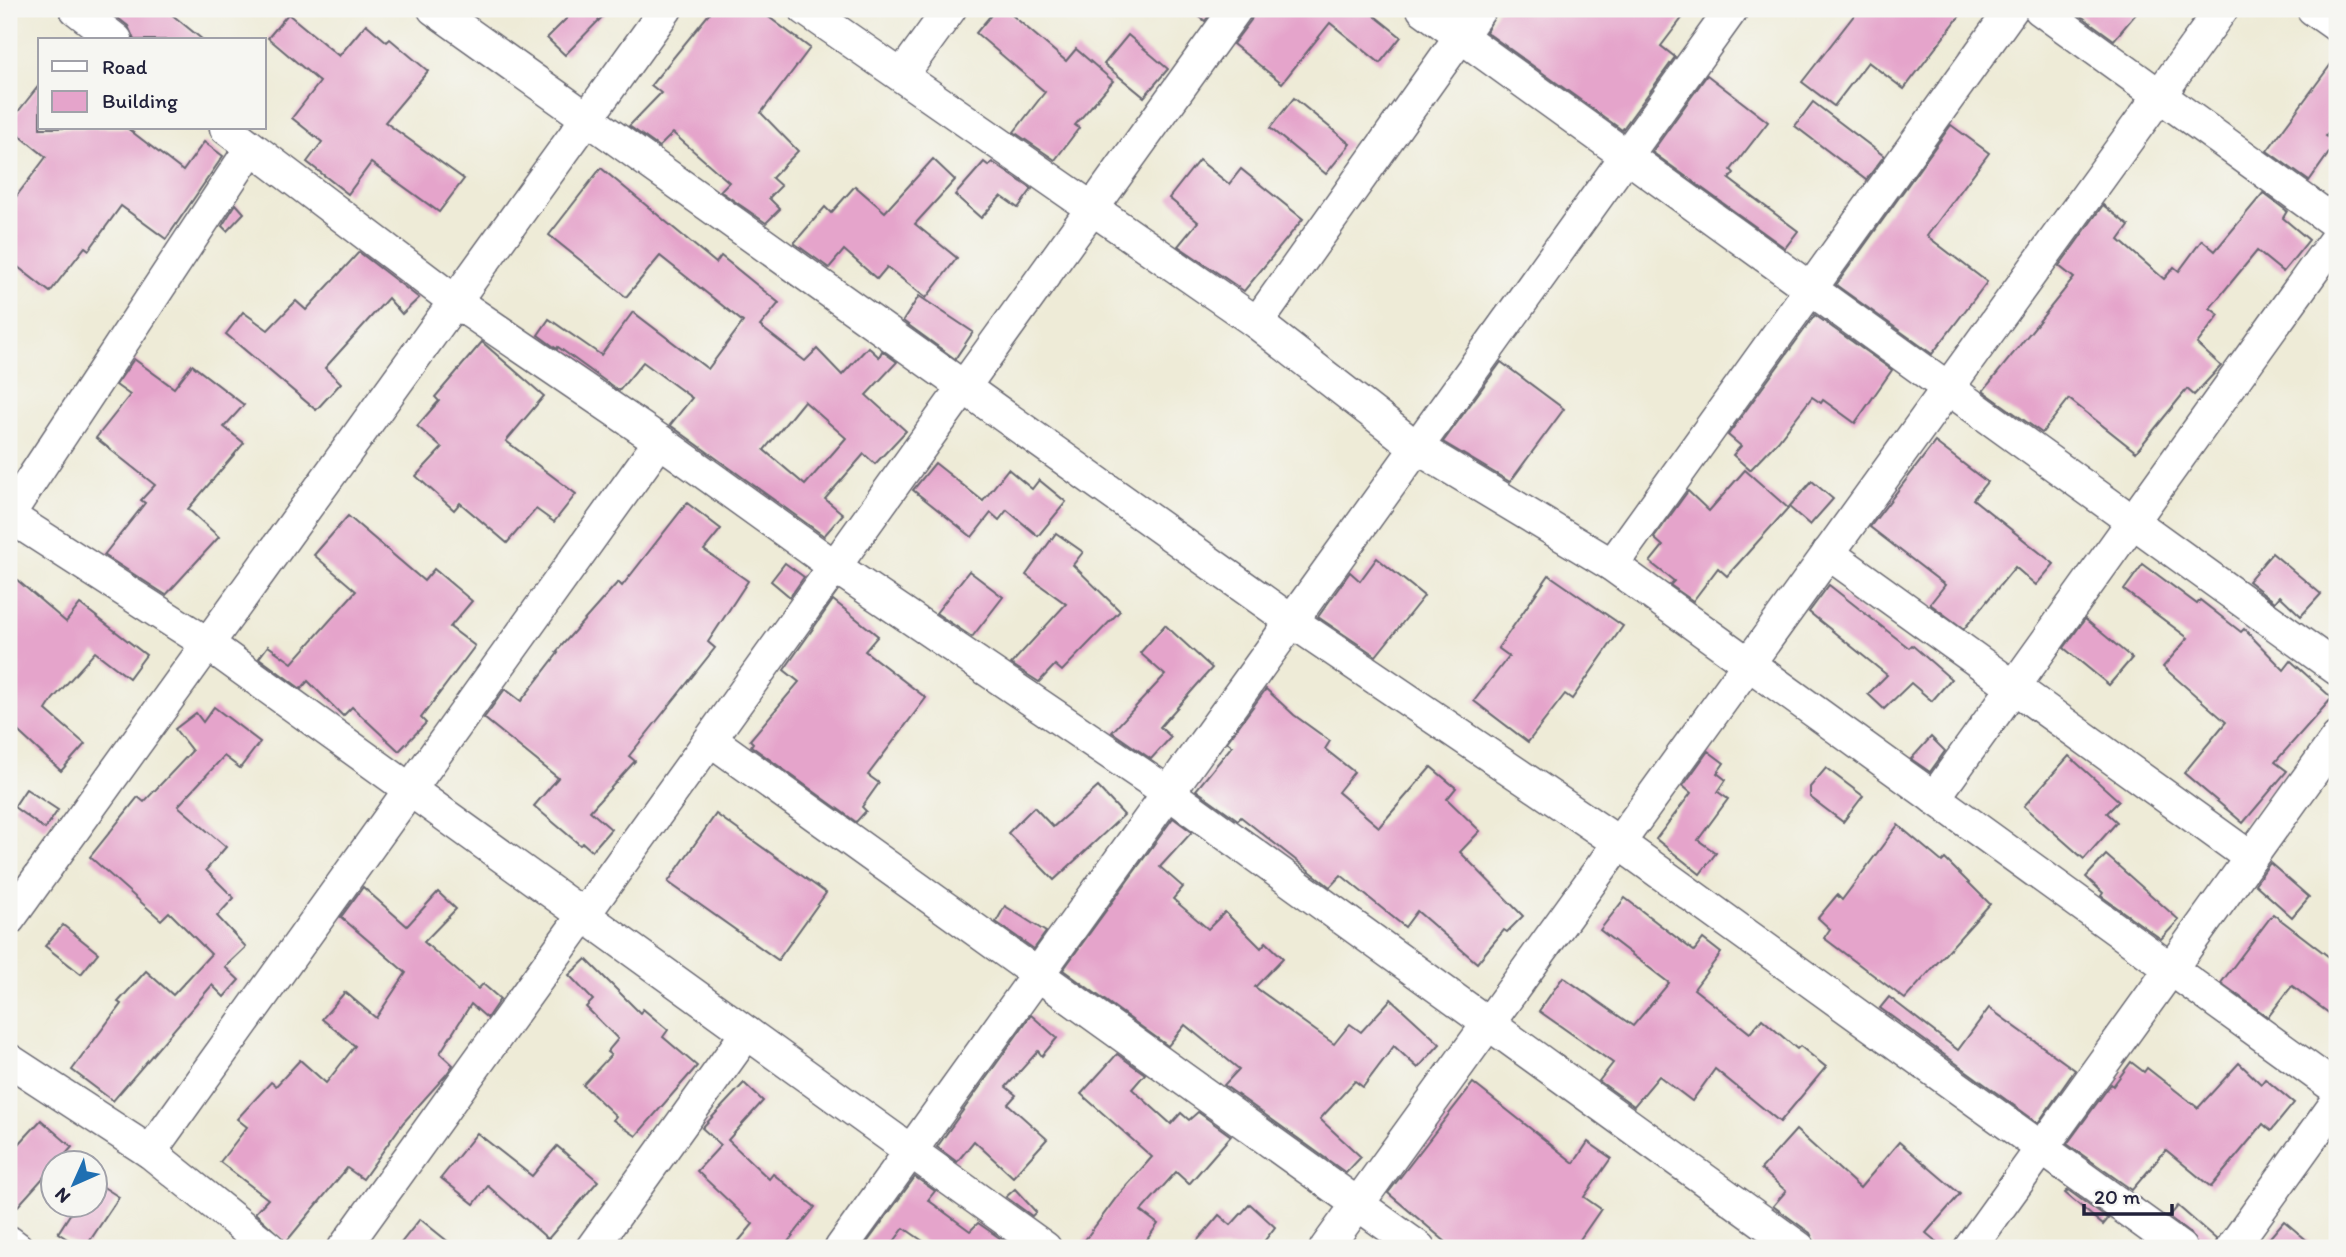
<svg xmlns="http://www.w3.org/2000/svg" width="2346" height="1257" font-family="Itim,sans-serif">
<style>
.building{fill:#e5a4cb;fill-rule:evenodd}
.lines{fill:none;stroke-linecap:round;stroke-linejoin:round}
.minor-casing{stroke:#696872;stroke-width:35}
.minor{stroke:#fff;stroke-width:32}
</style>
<rect width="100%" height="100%" fill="#f6f6f2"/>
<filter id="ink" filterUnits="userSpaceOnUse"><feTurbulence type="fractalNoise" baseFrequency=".0143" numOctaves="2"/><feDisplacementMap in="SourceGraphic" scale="14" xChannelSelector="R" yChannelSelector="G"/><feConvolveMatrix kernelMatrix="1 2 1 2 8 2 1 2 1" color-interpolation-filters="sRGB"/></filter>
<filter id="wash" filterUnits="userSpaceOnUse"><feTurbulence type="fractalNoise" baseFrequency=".00686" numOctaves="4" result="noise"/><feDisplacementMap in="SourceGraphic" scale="28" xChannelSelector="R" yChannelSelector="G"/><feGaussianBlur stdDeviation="1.57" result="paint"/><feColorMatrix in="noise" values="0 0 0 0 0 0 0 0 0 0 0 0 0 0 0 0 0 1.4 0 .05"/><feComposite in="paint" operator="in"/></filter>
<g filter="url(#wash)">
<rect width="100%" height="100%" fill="#eeebd7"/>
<g id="blocks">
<!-- building -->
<g class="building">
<polygon points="120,9 165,9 203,40 134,40 128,26 114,15"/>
<polygon points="576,9 610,9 565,55 547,38"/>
<polygon points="713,9 758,9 810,48 761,113 798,151 772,178 781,186 769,198 780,209 766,223 720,191 729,182 673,133 659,147 629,126 661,93 651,85"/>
<polygon points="996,9 1005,9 1066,61 1076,49 1113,81 1075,125 1079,128 1055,160 1014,132 1045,92 976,33"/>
<polygon points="1190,9 1214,9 1205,21"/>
<polygon points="1254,9 1366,9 1401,37 1380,63 1330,23 1282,83 1233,44 1251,20"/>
<polygon points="1498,9 1689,9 1661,46 1675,57 1622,130 1486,32"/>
<polygon points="1859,9 1965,9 1904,89 1868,62 1834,106 1802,82"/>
<polygon points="2081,9 2140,9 2114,40 2077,13"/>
<polygon points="288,14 339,56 366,24 387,42 390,39 428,71 385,122 464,179 439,212 371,163 348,194 307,162 322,142 292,118 320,82 268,38"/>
<polygon points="1128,35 1168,69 1144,97 1104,64"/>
<polygon points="2337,56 2337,121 2326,136 2336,143 2309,181 2267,151"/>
<polygon points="1707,75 1768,122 1731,170 1734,173 1729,179 1798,231 1785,248 1652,152"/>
<polygon points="40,84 40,128 127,128 183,171 204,142 223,156 166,239 121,206 89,250 85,247 50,292 9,260 9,206 46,157 9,127 9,123"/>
<polygon points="1294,98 1350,144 1326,174 1270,128"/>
<polygon points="1813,102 1884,156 1866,180 1795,126"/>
<polygon points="1951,125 1989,153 1927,236 1987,282 1932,354 1836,285"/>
<polygon points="933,159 955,180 915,224 957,258 926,298 887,267 877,279 844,250 829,268 794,243 825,207 831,213 855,186 885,212"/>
<polygon points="1199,160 1229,184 1241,169 1303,219 1244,291 1178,246 1198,222 1169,198"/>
<polygon points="984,162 989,166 992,162 1032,189 1018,208 1001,196 981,218 955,195"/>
<path d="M601,168L716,263L721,256L779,303L760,326L805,361L817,349L842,375L868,347L879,357L882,351L897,362L866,395L906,431L875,464L864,454L825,499L843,514L824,536L670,425L692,398L643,362L619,391L558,347L557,349L538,335L549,319L601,355L633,312L708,369L743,322L660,256L626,297L549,235ZM804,401L846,438L805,485L764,450Z"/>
<polygon points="2263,193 2287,211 2283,218 2309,240 2283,272 2257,251 2210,308 2219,315 2197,344 2221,366 2194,395 2187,389 2136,452 2069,399 2042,433 1983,391 2074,278 2059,266 2103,205 2129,226 2119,240 2164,279 2174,267 2179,271 2202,240 2215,251"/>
<polygon points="236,204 244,213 227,231 222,226"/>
<polygon points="359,252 419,298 402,314 388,298 325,368 341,383 316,410 226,334 243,312 268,330 296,301 306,310"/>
<polygon points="919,296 973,332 955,359 903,321"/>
<polygon points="1815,315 1892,370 1855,423 1823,400 1821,403 1812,397 1778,441 1750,470 1733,455 1741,446 1728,435"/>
<polygon points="482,342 544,396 506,441 576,494 554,522 536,509 507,543 460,503 454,510 416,476 442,448 417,426 439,401 435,397"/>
<polygon points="134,359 174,388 192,365 244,405 224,427 244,443 188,509 219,537 166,595 104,555 145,503 141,500 155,485 96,438 130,395 116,385"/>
<polygon points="1501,362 1564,409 1510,482 1443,442"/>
<polygon points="1935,442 1987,482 1973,499 2054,564 2036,585 2015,567 1964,629 1930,604 1945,585 1870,527"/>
<polygon points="935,463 983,501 1008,469 1032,489 1039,480 1066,502 1038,536 1007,510 999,520 991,513 972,537 913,490"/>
<polygon points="1745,470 1788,508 1727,576 1718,568 1693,601 1670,585 1674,581 1650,562 1663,546 1654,538 1688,491 1709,511"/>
<polygon points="1812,481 1833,499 1810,525 1789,507"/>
<polygon points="687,503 721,529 704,550 748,581 708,642 715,648 629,756 635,761 590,811 611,829 592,851 583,843 580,845 534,806 558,778 484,718 505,689 521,701 558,653 556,652 618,582 622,586"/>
<polygon points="348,516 424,581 434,569 472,601 450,627 475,646 421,718 426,723 399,751 352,707 343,716 308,681 301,689 259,658 268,646 292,663 356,591 314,555"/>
<polygon points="1056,533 1083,552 1073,565 1120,611 1062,671 1055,665 1039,682 1011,664 1066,604 1026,575"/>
<polygon points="2272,553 2321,594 2301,616 2280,596 2275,602 2248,581"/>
<polygon points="1377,558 1424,596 1376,656 1318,617 1350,572 1360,581"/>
<polygon points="785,563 804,577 790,597 771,581"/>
<polygon points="2143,564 2197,604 2200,600 2241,632 2244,629 2284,670 2291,661 2332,698 2275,762 2287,771 2243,823 2184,773 2226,722 2163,667 2188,638 2124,590"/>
<polygon points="969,571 1003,597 972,637 936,613"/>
<polygon points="9,573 66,622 80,604 146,655 129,678 95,652 53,699 46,710 85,744 61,771 9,723"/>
<polygon points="1549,575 1623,626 1572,699 1565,694 1528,742 1474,701 1509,656 1498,648"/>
<polygon points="1829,585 1909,648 1912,645 1951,679 1932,701 1911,683 1884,709 1868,694 1887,675 1809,612"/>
<polygon points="833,600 878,636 865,651 926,698 868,775 879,783 862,807 866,811 856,822 751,746 753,743 750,740 799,682 784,670"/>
<polygon points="2085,619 2132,658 2109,685 2064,648"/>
<polygon points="1165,625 1212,668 1160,727 1171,737 1151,759 1112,732 1165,675 1140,653"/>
<polygon points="1266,689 1294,715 1330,741 1325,749 1354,772 1338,792 1379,827 1431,767 1456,788 1447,799 1480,831 1460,852 1523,916 1507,932 1504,930 1477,963 1417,911 1405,927 1341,875 1330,887 1241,817 1238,820 1196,790 1232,746 1227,742"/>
<polygon points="214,707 260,742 240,768 224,756 178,806 226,847 206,870 234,898 217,916 246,947 225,967 239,980 224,997 212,985 113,1101 72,1070 121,1004 118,1002 146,971 173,995 211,954 169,912 161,920 90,857 138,797 144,802 192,751 175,729 196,713 203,722"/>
<polygon points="1931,737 1945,751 1930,772 1911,759"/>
<polygon points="1708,751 1724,763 1717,773 1726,780 1718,792 1728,799 1698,840 1716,853 1700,874 1656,839 1691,793 1683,786"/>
<polygon points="2069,756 2119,801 2107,813 2117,822 2084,859 2024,806"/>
<polygon points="1826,768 1863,796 1843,822 1810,797 1810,787"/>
<polygon points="1098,787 1124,815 1054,880 1008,833 1034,807 1053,827"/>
<polygon points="26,789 58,810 45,829 14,807"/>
<polygon points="716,814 826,893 778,960 668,882"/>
<polygon points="1173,818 1192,832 1160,867 1183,887 1173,899 1208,929 1225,912 1261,948 1266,942 1283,958 1255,987 1334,1044 1350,1024 1361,1032 1391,999 1440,1044 1418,1068 1394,1046 1363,1087 1355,1081 1320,1119 1361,1157 1346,1173 1224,1085 1239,1069 1185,1025 1168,1046 1063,970"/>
<polygon points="1898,825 1942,862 1945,859 1990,904 1905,999 1824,938 1830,929 1818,918 1837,895 1842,900"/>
<polygon points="2106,855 2179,920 2161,939 2101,896 2103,893 2086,877"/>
<polygon points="2270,863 2309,897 2292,917 2255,884"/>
<polygon points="363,887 407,926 438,892 456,909 424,942 478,989 483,984 500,999 487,1018 471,1004 440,1053 453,1065 446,1075 403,1123 363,1179 347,1168 286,1242 255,1213 268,1199 220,1162 247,1127 237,1119 271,1082 276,1086 300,1060 326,1083 355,1046 322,1019 345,992 376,1018 406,973 341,917"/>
<polygon points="1625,898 1694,951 1703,939 1721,953 1694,989 1750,1033 1762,1019 1797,1049 1800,1046 1826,1067 1780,1122 1715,1069 1692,1101 1659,1076 1634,1106 1599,1081 1613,1063 1539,1011 1563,977 1633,1026 1669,983 1600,930"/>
<polygon points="1005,906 1046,932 1034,949 996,922"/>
<polygon points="2273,914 2337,963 2337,1019 2292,986 2268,1017 2221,983"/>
<polygon points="63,925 98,953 81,974 45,946"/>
<polygon points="586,959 640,1013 643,1009 668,1030 663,1037 697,1066 636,1136 613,1120 616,1116 583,1085 611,1055 607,1052 618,1039 586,1007 593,1000 569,975"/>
<polygon points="1889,997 1958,1050 1989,1008 2075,1070 2038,1123 1880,1008"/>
<polygon points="1031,1015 1057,1038 1042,1056 1038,1051 1006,1087 1016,1095 1008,1104 1047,1139 1013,1177 974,1141 957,1162 937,1147"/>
<polygon points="1117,1054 1145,1074 1132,1089 1171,1124 1181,1113 1189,1120 1198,1112 1231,1136 1189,1184 1176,1172 1141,1211 1158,1224 1141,1248 1079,1248 1116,1198 1152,1157 1081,1094"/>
<polygon points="2131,1062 2144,1072 2147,1068 2198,1108 2239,1063 2261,1084 2265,1079 2294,1103 2271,1131 2263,1124 2211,1187 2166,1150 2132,1190 2067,1144 2111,1084 2113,1086"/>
<polygon points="744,1083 763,1101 728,1140 769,1179 773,1174 815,1207 783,1248 733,1248 753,1224 697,1171 721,1145 702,1128"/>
<polygon points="1473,1083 1574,1163 1588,1142 1611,1158 1584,1197 1601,1209 1574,1248 1453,1248 1388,1193"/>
<polygon points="41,1120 72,1147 58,1163 52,1163 52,1168 9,1216 9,1155"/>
<polygon points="1796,1130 1860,1188 1899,1142 1960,1194 1926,1233 1944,1248 1817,1248 1810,1233 1773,1206 1786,1191 1761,1169"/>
<polygon points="477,1133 532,1176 557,1146 598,1181 548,1239 488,1186 474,1204 441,1178"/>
<polygon points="915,1177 935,1191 928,1200 970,1231 978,1223 1004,1241 996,1248 933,1248 904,1228 889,1248 863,1248"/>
<polygon points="94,1181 119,1197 85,1248 81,1248 58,1233 76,1205 94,1205"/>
<polygon points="1015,1189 1036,1212 1032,1216 1006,1197"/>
<polygon points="2068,1190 2108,1219 2103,1225 2065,1193"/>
<polygon points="1250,1204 1275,1227 1259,1248 1191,1248 1219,1215 1231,1225"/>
<polygon points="2178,1206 2216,1239 2214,1248 2198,1248 2191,1234 2169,1217"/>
<polygon points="420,1219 456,1248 397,1248"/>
<polygon points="2284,1221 2316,1248 2261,1248"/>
</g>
</g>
</g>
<g filter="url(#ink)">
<use href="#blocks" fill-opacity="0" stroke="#696872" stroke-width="2"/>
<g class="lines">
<defs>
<g id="minor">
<polyline points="76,9 116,40"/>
<polyline points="434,9 1290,620 1619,843 2180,1248"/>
<polyline points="805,9 1257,323 1416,447 1612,565 2337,1089"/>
<polyline points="1423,9 2337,669"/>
<polyline points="2040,9 2337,224"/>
<polyline points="2313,9 2337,26"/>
<polyline points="902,75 950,9"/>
<polyline points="226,128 453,300 660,441 834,566 1169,793 1799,1248"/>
<polyline points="1257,323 1480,9"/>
<polyline points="9,514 251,148"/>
<polyline points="9,516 208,644 1045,1248"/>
<polyline points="1828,553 2251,858"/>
<polyline points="1612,565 2012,9"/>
<polyline points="711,740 1419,1248"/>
<polyline points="1934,798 2337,237"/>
<polyline points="9,919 666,9"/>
<polyline points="9,1060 150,1152 269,1248"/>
<polyline points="150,1152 660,441"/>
<polyline points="9,1242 17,1248"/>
<polyline points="344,1248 1236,9"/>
<polyline points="592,1248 747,1033"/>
<polyline points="841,1248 1732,9"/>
<polyline points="1326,1248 2222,9"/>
<polyline points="1970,1248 2337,738"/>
<polyline points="2232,1248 2337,1102"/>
</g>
</defs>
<!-- minor casing -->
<use href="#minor" class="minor-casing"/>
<!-- minor -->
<use href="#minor" class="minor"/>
</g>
</g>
<!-- margin -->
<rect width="2346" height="1257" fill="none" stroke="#f6f6f2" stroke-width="35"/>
<!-- legend -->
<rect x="38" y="38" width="228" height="91" fill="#f6f6f2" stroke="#a1a1a9" stroke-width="2"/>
<rect x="52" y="61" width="35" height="10" fill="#ffffff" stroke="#a1a1a9" stroke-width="2"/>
<text x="102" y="74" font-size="21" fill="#22223b">Road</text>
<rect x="52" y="91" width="35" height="21" fill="#e5a4cb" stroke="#a1a1a9" stroke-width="2"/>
<text x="102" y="108" font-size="21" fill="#22223b">Building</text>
<!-- north arrow -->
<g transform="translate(74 1184) rotate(225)"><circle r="33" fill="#f6f6f2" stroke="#a1a1a9" stroke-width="2"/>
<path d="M0-5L12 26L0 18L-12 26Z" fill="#1f6fb2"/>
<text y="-10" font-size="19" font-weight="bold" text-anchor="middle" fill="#22223b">N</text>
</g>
<!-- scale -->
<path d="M2084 1204v10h88v-10" fill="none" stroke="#22223b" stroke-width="3.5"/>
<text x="2094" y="1204" font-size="21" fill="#22223b" stroke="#f6f6f2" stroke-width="5" paint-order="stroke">20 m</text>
</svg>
